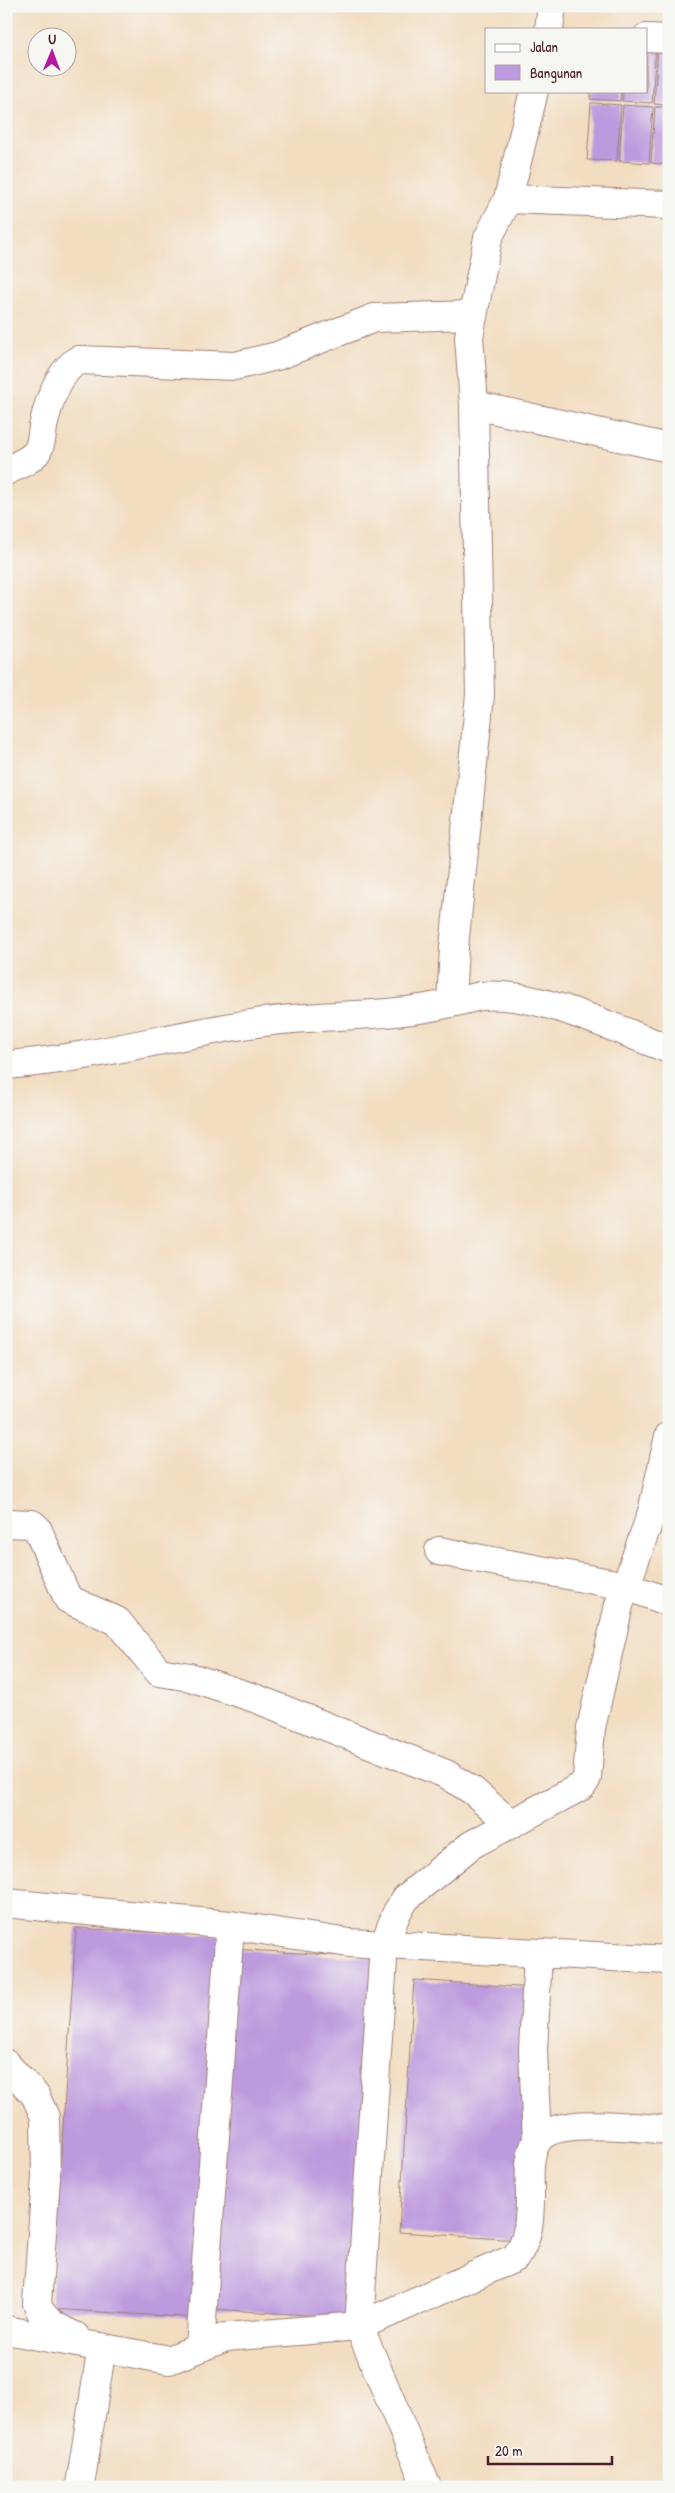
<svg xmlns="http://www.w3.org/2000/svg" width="675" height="2493" font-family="'Patrick Hand',sans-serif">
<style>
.building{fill:#bd9ade}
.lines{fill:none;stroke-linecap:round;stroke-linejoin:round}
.minor-casing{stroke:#9e7e76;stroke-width:30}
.minor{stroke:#fff;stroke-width:28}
</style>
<rect width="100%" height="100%" fill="#f6f6f2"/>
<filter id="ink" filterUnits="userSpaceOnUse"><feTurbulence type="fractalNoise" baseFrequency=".02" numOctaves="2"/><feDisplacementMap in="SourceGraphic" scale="10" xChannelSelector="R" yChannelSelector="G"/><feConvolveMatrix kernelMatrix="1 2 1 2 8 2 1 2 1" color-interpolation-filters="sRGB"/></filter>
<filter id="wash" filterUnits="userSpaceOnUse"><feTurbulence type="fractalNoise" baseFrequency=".0096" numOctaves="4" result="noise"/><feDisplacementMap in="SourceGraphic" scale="20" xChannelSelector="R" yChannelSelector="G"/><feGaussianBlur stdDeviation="1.12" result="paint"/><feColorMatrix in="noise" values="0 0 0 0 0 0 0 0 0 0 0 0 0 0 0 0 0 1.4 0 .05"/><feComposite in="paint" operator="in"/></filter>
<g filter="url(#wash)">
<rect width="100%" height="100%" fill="#f2ddc1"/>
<g id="blocks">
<!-- building -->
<g class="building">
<polygon points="646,46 656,46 652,103 622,101 623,91 646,91"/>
<polygon points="658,47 669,48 669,105 654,104"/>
<polygon points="591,91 621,91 620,101 590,99"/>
<polygon points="591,103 621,105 617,161 587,160"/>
<polygon points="623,105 653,107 649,163 619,161"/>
<polygon points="655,107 669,107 669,165 651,163"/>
<polygon points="76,1928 223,1936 198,2318 51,2309"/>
<polygon points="232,1949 379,1958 357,2318 210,2309"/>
<polygon points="414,1980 533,1988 517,2240 399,2232"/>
</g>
</g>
</g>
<g filter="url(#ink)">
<use href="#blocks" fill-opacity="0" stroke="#9e7e76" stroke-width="1"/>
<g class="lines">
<defs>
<g id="minor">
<polyline points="549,29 552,6"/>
<polyline points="646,38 669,39"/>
<polyline points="508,199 669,205"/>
<polyline points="474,405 669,448"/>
<path d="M6,471C16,466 29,461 36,453C41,446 42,435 43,427C48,403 57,373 78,360L235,366L277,356L374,318L473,315"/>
<path d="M451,1003C461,1001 471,998 481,996C535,990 617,1030 669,1049"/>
<path d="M6,1065C89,1059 169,1036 250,1024C317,1013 385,1019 451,1003L454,947L480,695L474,405L469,337L488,238L508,199L534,91"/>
<polyline points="6,1523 32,1524 37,1528 68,1599 117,1621 159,1672 190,1677 257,1699 446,1774 473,1791 511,1824"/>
<polyline points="439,1551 626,1586 669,1602"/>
<polyline points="6,1903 230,1925 349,1943 669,1960"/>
<path d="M6,2064L35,2095L45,2117L46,2178L37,2303C42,2321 59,2329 75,2336"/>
<polyline points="537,2141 533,2051 538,1954"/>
<path d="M6,2330L169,2360L226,2337L359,2326L515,2258C529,2240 530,2218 530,2196C530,2178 527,2155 538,2140C556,2116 641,2128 669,2130"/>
<polyline points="200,2348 230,1925"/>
<polyline points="80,2485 102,2347"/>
<polyline points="427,2487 359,2326 384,1945 397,1912 406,1898 471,1845 582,1786 587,1778 591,1728 619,1605 652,1512 669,1436"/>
</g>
</defs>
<!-- minor casing -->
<use href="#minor" class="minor-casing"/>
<!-- minor -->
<use href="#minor" class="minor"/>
</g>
</g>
<!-- margin -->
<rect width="675" height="2493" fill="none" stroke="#f6f6f2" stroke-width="25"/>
<!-- legend -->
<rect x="485" y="28" width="162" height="65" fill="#f6f6f2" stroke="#b1a0a2"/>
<rect x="495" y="44" width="25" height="8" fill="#ffffff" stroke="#b1a0a2"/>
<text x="530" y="52" font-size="15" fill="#4a1f2b">Jalan</text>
<rect x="495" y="65" width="25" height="15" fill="#bd9ade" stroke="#b1a0a2"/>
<text x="530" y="78" font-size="15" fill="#4a1f2b">Bangunan</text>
<!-- north arrow -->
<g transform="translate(52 52) rotate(1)"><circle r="24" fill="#f6f6f2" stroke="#b1a0a2"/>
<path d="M0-4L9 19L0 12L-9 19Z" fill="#b5179e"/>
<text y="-8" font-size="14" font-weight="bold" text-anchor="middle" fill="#4a1f2b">U</text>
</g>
<!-- scale -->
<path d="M488 2456v8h124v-8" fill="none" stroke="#4a1f2b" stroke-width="2.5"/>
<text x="495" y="2456" font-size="15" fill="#4a1f2b" stroke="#f6f6f2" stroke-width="4" paint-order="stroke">20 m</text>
</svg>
